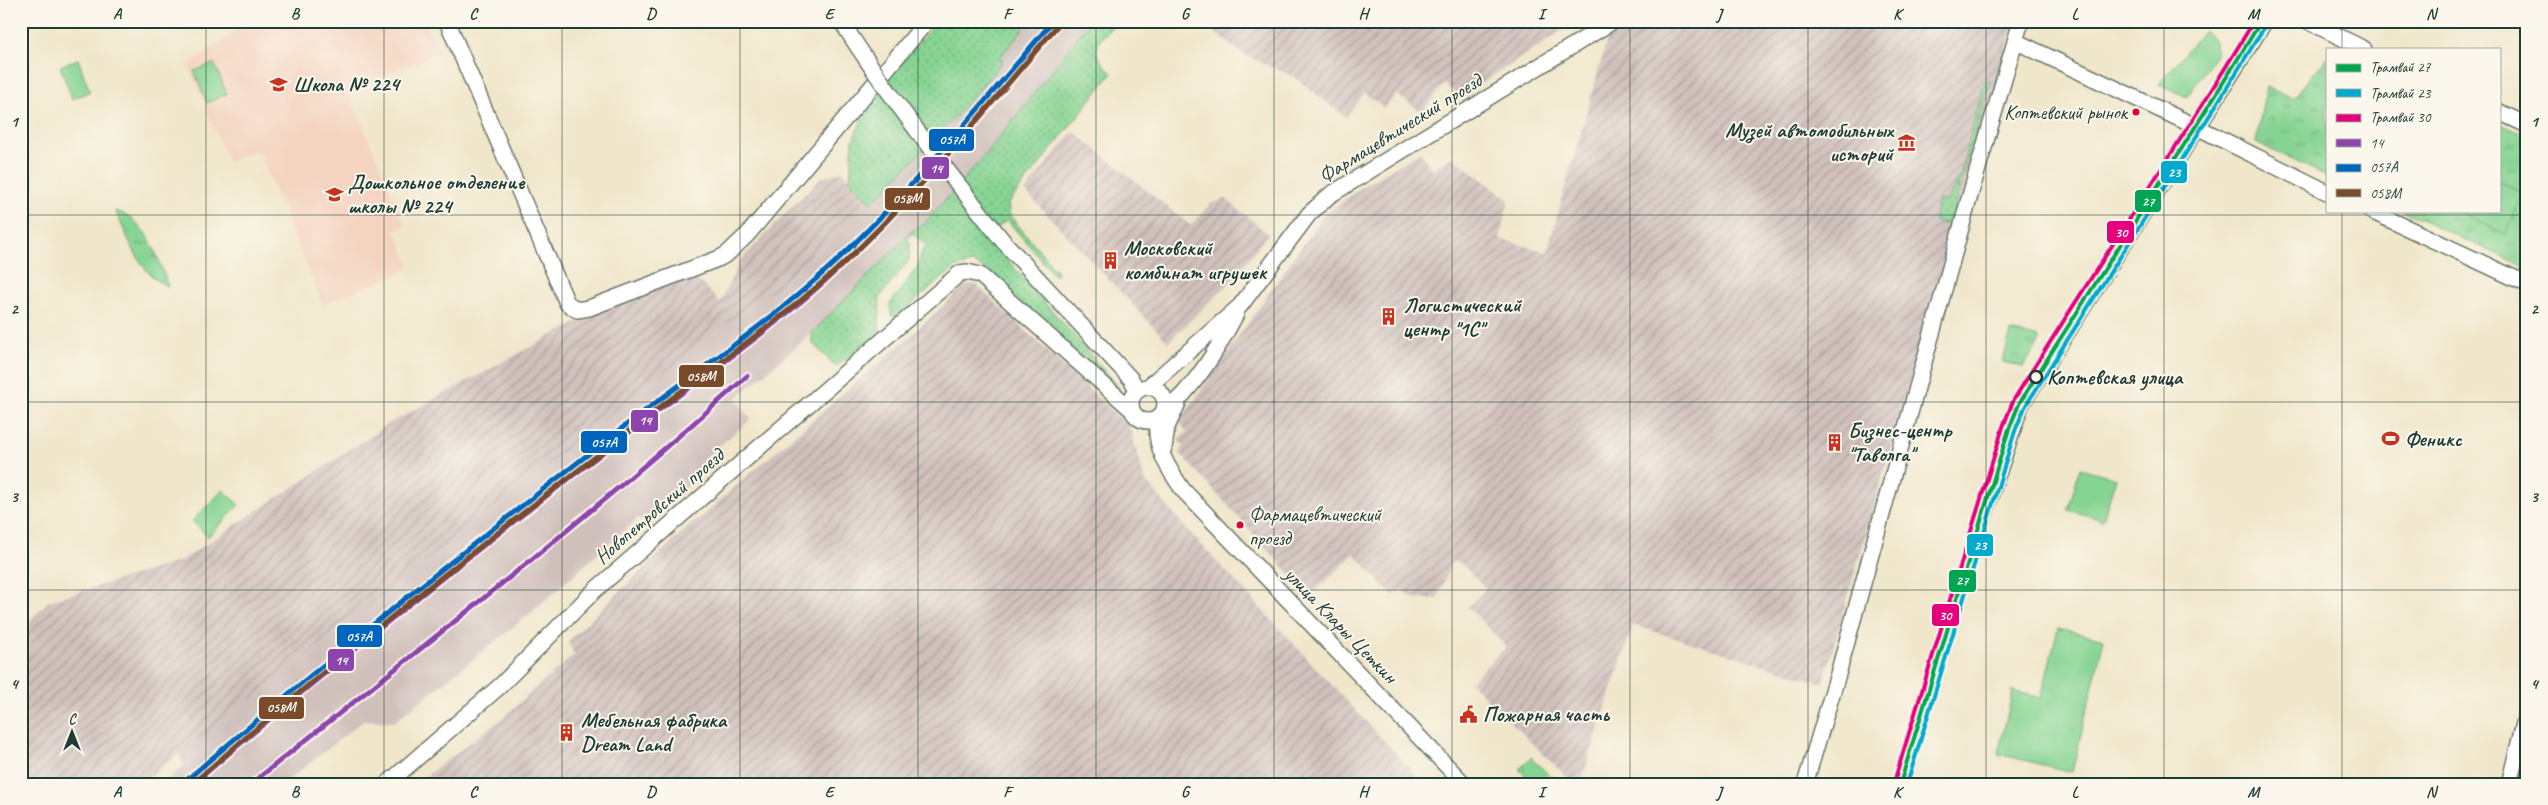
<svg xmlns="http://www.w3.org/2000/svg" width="2548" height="805" font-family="Caveat,sans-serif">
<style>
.built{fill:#f4d3c0}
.industrial{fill:url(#industrial-furrows)}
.railway{fill:#d0c0bc}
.grass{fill:url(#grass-dots);stroke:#528863}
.park{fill:url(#park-tufts);stroke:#528863}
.garden{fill:#86d492;stroke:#528863}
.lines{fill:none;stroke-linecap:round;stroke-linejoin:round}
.minor-casing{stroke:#687868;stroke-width:18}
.minor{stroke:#fff;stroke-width:15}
.minor-bridge-casing{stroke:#687868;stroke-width:18;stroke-linecap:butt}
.minor-bridge{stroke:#fff;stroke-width:15}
.rail-1-casing{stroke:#fbf7ec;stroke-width:9}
.rail-2-casing{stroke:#fbf7ec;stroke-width:9}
.rail-3-casing{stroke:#fbf7ec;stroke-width:9}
.rail-1{stroke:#8e44ad;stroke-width:5}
.rail-2{stroke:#0065bd;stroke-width:5}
.rail-3{stroke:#7a4b2a;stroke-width:5}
.tram-1-casing{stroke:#fbf7ec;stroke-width:8}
.tram-2-casing{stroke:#fbf7ec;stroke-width:8}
.tram-3-casing{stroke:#fbf7ec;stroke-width:8}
.tram-1{stroke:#00a651;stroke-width:4}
.tram-2{stroke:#00a9ce;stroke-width:4}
.tram-3{stroke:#e5007d;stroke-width:4}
.grid{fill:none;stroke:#1f3d34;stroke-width:1;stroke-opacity:0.55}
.bus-dot{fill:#e4002b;stroke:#fbf7ec;stroke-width:2}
.stop-dot{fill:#fbf7ec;stroke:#1f3d34;stroke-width:2.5}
.labels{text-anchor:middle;stroke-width:4;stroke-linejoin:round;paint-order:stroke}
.bus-label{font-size:20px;fill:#1f3d34;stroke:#fbf7ec;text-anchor:end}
.poi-label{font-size:21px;font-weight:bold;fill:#1f3d34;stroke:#fbf7ec;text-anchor:start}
.street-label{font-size:21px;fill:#1f3d34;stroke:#fbf7ec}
.stop-label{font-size:21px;font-weight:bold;fill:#1f3d34;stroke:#fbf7ec;text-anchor:start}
.line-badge{stroke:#fbf7ec;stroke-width:2}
.badge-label{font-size:14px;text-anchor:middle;font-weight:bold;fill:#fff}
.neatline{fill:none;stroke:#1f3d34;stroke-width:2}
.grid-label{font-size:16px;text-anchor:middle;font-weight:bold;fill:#1f3d34}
</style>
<defs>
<pattern id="industrial-furrows" width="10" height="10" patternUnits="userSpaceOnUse" patternTransform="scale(1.25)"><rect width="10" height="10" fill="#d0c0bc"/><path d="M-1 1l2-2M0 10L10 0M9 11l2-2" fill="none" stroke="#a89d9a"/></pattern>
<pattern id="grass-dots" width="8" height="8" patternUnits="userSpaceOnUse" patternTransform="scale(1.25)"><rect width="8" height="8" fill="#86d492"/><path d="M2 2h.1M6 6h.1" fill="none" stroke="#6dad78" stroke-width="1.8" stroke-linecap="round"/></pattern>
<pattern id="park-tufts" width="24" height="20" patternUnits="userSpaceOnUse" patternTransform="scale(1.25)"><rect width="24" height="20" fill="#86d492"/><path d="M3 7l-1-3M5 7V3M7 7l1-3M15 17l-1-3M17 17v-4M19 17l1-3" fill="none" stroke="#6dad78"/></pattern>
</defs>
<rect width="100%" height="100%" fill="#fbf7ec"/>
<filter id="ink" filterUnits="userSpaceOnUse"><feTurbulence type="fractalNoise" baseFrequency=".02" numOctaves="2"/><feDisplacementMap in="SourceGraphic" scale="10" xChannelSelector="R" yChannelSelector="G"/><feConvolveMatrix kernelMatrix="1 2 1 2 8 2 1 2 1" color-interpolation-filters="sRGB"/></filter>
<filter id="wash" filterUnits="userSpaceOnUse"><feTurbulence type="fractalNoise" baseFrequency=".0096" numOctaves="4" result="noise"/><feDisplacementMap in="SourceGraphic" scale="20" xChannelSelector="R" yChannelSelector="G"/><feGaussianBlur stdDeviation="1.12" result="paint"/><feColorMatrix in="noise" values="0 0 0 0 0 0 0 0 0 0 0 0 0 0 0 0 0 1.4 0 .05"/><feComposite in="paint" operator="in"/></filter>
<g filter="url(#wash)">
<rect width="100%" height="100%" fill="#f0e6ca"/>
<!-- built -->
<polygon class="built" points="249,21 425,21 439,53 348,90 405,226 395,230 411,268 323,305 258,150 228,162 188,65"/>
<!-- industrial -->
<g class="industrial">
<polygon points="1200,21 1577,21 1461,97 1444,84 1422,112 1396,94 1384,108 1364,93 1346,117 1294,77 1243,54"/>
<polygon points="1640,21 2014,21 1823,683 1633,625 1580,784 1574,784 1470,682 1506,647 1468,607 1486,589 1461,563 1452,561 1437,599 1414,598 1401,590 1392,595 1354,554 1310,596 1179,452 1184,447 1178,440 1187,432 1179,422 1325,213 1367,184 1420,152 1432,169 1452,157 1509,200 1500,239 1547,252 1607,40"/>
<polygon points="1073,131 1191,226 1210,204 1226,199 1268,234 1232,280 1168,342 1025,191"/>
<polygon points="842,171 872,203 774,290 717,331 225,720 138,784 21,784 21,630 49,601 181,561 392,422 562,330 638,294 693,275 720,302 740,261 821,178"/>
<polygon points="975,284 1130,427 1145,480 1185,527 1424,784 415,784 499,721 574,655 568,641 684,531 942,308 964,286"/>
</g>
<!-- railway -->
<polygon class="railway" points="1029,21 1091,21 985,155 923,225 912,231 812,333 735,399 751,419 703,460 696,478 645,524 639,517 532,612 394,722 364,720 283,784 162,784 184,766 179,753 225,720 717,331 774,290 872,203 965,106 1002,61 1000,59"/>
<!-- grass -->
<g class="grass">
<polygon points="937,21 1029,21 1000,58 1003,61 965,106 872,203 850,180 853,140 870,101"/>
<path d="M1091,21H1117C1097,44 1086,48 1112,73L1008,204L1010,216L1057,271L1055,276L1007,220L985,238L992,246L997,248L1119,387L1117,389L981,267L973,263L956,267L895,317L891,316L890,304L918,266L922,251L927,246L912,233L907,239L910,242L909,260L880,297L879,332L836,367L812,343V333L912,231L923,225L985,155Z"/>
<polygon points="1987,80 1991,81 1949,223 1940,224 1934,220 1938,200 1947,201 1959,179 1984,83"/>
</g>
<!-- park -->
<g class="park">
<polygon points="2327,58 2327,176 2256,143 2266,87 2293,98"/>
<polygon points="2499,123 2527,136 2527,268 2403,211 2499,211"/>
<path d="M115,211C147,218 158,258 168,286C141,278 127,234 115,211Z"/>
<polygon points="2011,331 2039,338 2039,343 2023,367 2003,362"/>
<polygon points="2527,731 2527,784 2514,784"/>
<polygon points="1531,757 1558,784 1533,784 1519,769"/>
</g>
<!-- garden -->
<g class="garden">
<polygon points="2204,30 2215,41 2216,54 2187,97 2159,84"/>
<polygon points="78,59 90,92 72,99 60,66"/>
<polygon points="214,63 227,94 207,103 194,71"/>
<polygon points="2499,181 2524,193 2505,234 2457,211 2499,211"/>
<polygon points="2080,468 2116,478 2103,520 2068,510"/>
<polygon points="223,490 239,505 208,537 192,521"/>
<polygon points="2058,628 2104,639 2072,772 1998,754 2013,691 2041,698"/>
</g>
</g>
<g filter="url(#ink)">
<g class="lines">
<defs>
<g id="minor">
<polyline points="447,21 567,303 577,310 589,308 720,258 727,254 748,234 927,21"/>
<polyline points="2308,21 2364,49"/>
<polyline points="2015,41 2201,129 2327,192"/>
<polyline points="2499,112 2527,125"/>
<polyline points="2371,211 2527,284"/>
<polyline points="1003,241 1131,379 1137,390"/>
<circle cx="1148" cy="404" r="17"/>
<polyline points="1148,387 1240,306 1309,214 1330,195 1613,21"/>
<path d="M1162,414C1195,388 1217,350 1236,314"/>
<path d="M1158,418C1152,444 1169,470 1183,490L1464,784"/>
<polyline points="1164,448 1167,427 1178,403"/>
<polyline points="387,784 500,686 595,590 960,273 967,272 980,275 1131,409"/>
<polyline points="1805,784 1838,674 1969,199 2021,21"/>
<polyline points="1900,784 1957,596 2021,405 2265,21"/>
<polyline points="2509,784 2527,711"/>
</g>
</defs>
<!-- minor casing -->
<use href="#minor" class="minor-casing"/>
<!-- minor -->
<use href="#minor" class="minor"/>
<defs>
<path id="minor-bridge" d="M841,21C890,98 946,170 1003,241"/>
</defs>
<!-- minor-bridge casing -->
<use href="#minor-bridge" class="minor-bridge-casing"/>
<!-- minor-bridge -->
<use href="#minor-bridge" class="minor-bridge"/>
<defs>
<g id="rail-1">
<path d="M193,784C331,665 474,551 619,440C693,383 771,332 839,268C920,192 989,106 1061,21"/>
<path d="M251,784C418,650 588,519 747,376"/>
</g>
<path id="rail-2" d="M182,784C322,663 467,548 613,435C686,378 765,327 834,263C913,189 982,104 1053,21"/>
<path id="rail-3" d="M192,784C329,664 472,552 616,441C689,383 767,332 836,270C917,196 986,108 1058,25"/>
</defs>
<!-- rail-1 casing -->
<use href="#rail-1" class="rail-1-casing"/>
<!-- rail-2 casing -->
<use href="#rail-2" class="rail-2-casing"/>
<!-- rail-3 casing -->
<use href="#rail-3" class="rail-3-casing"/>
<!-- rail-1 -->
<use href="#rail-1" class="rail-1"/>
<!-- rail-2 -->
<use href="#rail-2" class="rail-2"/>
<!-- rail-3 -->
<use href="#rail-3" class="rail-3"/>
<defs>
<path id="tram-1" d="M1900,784L2009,429L2019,404C2099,276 2183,150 2261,21"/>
<path id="tram-2" d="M1907,784L2015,431L2025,407C2105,279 2188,153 2266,24"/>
<path id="tram-3" d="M1894,782L2003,427L2013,401C2092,274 2176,150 2254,21"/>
</defs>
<!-- tram-1 casing -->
<use href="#tram-1" class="tram-1-casing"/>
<!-- tram-2 casing -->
<use href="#tram-2" class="tram-2-casing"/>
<!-- tram-3 casing -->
<use href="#tram-3" class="tram-3-casing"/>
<!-- tram-1 -->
<use href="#tram-1" class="tram-1"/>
<!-- tram-2 -->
<use href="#tram-2" class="tram-2"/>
<!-- tram-3 -->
<use href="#tram-3" class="tram-3"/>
</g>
</g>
<!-- grid -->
<path class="grid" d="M206,21V784M384,21V784M562,21V784M740,21V784M918,21V784M1096,21V784M1274,21V784M1452,21V784M1630,21V784M1808,21V784M1986,21V784M2164,21V784M2342,21V49M2342,211V784M21,215H2527M21,402H2527M21,590H2527"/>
<!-- icons -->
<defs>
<symbol id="school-bare" viewBox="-9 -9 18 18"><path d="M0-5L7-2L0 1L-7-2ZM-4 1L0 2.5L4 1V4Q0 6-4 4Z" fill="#c8321e" stroke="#fbf7ec" stroke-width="2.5" paint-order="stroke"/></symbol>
<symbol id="museum-bare" viewBox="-9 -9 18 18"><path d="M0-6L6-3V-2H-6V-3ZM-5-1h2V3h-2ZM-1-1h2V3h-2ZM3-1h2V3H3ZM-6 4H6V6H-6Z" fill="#c8321e" stroke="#fbf7ec" stroke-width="2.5" paint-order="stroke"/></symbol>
<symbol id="building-bare" viewBox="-9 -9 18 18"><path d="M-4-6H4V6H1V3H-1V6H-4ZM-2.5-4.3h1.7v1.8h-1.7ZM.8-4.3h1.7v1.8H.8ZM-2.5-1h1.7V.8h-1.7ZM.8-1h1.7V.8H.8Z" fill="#c8321e" stroke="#fbf7ec" stroke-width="2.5" paint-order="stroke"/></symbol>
<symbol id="stadium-bare" viewBox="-9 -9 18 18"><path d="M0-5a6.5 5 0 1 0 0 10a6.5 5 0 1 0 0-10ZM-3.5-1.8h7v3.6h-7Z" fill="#c8321e" stroke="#fbf7ec" stroke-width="2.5" paint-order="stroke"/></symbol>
<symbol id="civic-bare" viewBox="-9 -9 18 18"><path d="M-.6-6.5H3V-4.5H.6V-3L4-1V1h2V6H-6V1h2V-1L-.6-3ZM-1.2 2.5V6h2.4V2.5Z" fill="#c8321e" stroke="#fbf7ec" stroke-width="2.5" paint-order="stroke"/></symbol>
</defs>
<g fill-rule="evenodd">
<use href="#school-bare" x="266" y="72" width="25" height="25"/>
<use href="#museum-bare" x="1894" y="130" width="25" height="25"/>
<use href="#school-bare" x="322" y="182" width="25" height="25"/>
<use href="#building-bare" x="1098" y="248" width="25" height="25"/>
<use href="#building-bare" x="1376" y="304" width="25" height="25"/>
<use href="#stadium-bare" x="2378" y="426" width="25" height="25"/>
<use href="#building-bare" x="1822" y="430" width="25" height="25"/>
<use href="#civic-bare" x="1456" y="702" width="25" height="25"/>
<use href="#building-bare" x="554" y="720" width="25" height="25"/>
</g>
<!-- markers -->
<g class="bus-dot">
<circle cx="2136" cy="112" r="4.5"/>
<circle cx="1240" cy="525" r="4.5"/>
</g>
<circle class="stop-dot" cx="2036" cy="377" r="6"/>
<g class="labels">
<!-- bus labels -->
<g class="bus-label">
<text x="2127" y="119">Коптевский рынок</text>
<text x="1249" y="521" text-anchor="start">Фармацевтический<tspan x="1249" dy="24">проезд</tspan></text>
</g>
<!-- poi labels -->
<g class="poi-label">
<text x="293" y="91">Школа № 224</text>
<text x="1893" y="137" text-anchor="end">Музей автомобильных<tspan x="1893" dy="24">историй</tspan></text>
<text x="348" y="189">Дошкольное отделение<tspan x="348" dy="24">школы № 224</tspan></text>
<text x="1124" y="255">Московский<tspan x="1124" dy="24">комбинат игрушек</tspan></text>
<text x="1403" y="312">Логистический<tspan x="1403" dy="24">центр "1С"</tspan></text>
<text x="1848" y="437">Бизнес-центр<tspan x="1848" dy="24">"Таволга"</tspan></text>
<text x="2405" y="446">Феникс</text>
<text x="1483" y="721">Пожарная часть</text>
<text x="581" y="727">Мебельная фабрика<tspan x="581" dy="24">Dream Land</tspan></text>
</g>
<!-- street labels -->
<g class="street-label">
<text transform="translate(1400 128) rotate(-32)" y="7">Фармацевтический проезд</text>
<text transform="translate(659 506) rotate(-41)" y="7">Новопетровский проезд</text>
<text transform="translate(1341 625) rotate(46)" y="7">улица Клары Цеткин</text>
</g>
<!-- stop labels -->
<g class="stop-label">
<text x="2047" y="384">Коптевская улица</text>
</g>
</g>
<g class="line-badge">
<rect x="928" y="128" width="47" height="24" rx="5" fill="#0065bd"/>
<rect x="921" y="156" width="29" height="24" rx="5" fill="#8e44ad"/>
<rect x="2160" y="160" width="28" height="24" rx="5" fill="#00a9ce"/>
<rect x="884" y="187" width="47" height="24" rx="5" fill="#7a4b2a"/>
<rect x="2134" y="189" width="28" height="24" rx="5" fill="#00a651"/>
<rect x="2106" y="220" width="29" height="24" rx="5" fill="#e5007d"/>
<rect x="678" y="364" width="47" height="24" rx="5" fill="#7a4b2a"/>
<rect x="630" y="409" width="29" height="24" rx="5" fill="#8e44ad"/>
<rect x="580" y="430" width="48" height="24" rx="5" fill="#0065bd"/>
<rect x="1966" y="533" width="28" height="24" rx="5" fill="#00a9ce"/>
<rect x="1948" y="569" width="29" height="24" rx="5" fill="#00a651"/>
<rect x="1931" y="603" width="29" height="24" rx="5" fill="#e5007d"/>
<rect x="336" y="624" width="47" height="24" rx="5" fill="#0065bd"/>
<rect x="327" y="648" width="28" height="24" rx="5" fill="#8e44ad"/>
<rect x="258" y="696" width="47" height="24" rx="5" fill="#7a4b2a"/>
</g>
<g class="badge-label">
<text x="952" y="144">057А</text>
<text x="936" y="173">14</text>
<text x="2174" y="177">23</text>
<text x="907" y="203">058М</text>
<text x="2148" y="206">27</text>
<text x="2121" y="237">30</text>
<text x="701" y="381">058М</text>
<text x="645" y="425">14</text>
<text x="604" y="447">057А</text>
<text x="1980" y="550">23</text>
<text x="1962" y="585">27</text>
<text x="1945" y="620">30</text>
<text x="359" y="641">057А</text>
<text x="341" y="665">14</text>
<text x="281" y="712">058М</text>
</g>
<!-- margin -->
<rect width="2548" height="805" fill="none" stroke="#fbf7ec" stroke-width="55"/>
<!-- legend -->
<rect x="2326" y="48" width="175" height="165" fill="#fbf7ec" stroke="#a3ada2"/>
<rect x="2336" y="64" width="25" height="8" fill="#00a651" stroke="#a3ada2"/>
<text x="2370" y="72" font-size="15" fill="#1f3d34">Трамвай 27</text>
<rect x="2336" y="89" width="25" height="8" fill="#00a9ce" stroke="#a3ada2"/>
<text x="2370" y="98" font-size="15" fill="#1f3d34">Трамвай 23</text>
<rect x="2336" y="114" width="25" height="8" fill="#e5007d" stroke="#a3ada2"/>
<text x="2370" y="122" font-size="15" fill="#1f3d34">Трамвай 30</text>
<rect x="2336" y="139" width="25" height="8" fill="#8e44ad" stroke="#a3ada2"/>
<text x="2370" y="148" font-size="15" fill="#1f3d34">14</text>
<rect x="2336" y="164" width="25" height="8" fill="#0065bd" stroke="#a3ada2"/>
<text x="2370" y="172" font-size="15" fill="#1f3d34">057А</text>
<rect x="2336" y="189" width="25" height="8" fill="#7a4b2a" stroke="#a3ada2"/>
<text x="2370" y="198" font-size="15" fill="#1f3d34">058М</text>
<!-- north arrow -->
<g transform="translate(72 732)" stroke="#fbf7ec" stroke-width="4" paint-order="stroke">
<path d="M0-4L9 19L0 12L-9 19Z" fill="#1f3d34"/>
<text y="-8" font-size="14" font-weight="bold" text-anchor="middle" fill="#1f3d34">С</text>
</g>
<rect x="28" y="28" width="2492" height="750" class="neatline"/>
<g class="grid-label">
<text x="117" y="19">A</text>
<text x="295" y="19">B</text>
<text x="473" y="19">C</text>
<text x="651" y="19">D</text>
<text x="829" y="19">E</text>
<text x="1007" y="19">F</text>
<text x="1185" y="19">G</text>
<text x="1363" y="19">H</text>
<text x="1541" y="19">I</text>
<text x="1719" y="19">J</text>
<text x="1897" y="19">K</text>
<text x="2075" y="19">L</text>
<text x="2253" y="19">M</text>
<text x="2431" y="19">N</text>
<text x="14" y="127">1</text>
<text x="2534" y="127">1</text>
<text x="14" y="314">2</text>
<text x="2534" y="314">2</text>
<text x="14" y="502">3</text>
<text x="2534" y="502">3</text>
<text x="14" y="689">4</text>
<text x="2534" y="689">4</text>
<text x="117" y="797">A</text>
<text x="295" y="797">B</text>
<text x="473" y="797">C</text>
<text x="651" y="797">D</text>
<text x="829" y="797">E</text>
<text x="1007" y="797">F</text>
<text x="1185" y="797">G</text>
<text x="1363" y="797">H</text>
<text x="1541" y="797">I</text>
<text x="1719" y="797">J</text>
<text x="1897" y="797">K</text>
<text x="2075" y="797">L</text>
<text x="2253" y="797">M</text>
<text x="2431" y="797">N</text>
</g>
</svg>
